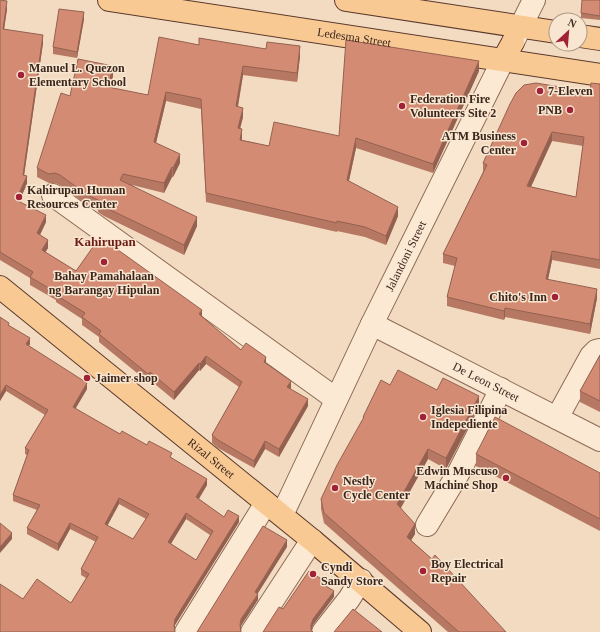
<svg xmlns="http://www.w3.org/2000/svg" width="600" height="632" font-family="Georgia,serif">
<style>
.lines{fill:none;stroke-linecap:round;stroke-linejoin:round}
.minor-casing{stroke:#8d6a56;stroke-width:24}
.major-casing{stroke:#5a392b;stroke-width:24}
.minor{stroke:#fce9d4;stroke-width:22}
.major{stroke:#f9c994;stroke-width:22}
.wall{fill:#b67863;fill-rule:evenodd}
.shaded-wall{fill:#946150}
.building{fill:#d48b73;stroke:#946150;fill-rule:evenodd}
.poi-dot{fill:#a12137;stroke:#f9e6d1;stroke-width:1.5}
.labels{text-anchor:middle;stroke-width:3;stroke-linejoin:round;paint-order:stroke}
.street-label{font-size:12px;fill:#3b261c;stroke:#f9e6d1}
.poi-label{font-size:12px;font-weight:bold;fill:#3b261c;stroke:#f9e6d1;text-anchor:start}
.neighbourhood-label{font-size:13px;font-weight:bold;fill:#6c1b17;stroke:#f9e6d1}
</style>
<rect width="100%" height="100%" fill="#f2dbc0"/>
<g class="lines">
<defs>
<g id="minor">
<polyline points="513,42 534,0"/>
<polyline points="53,195 336,399"/>
<path id="s1" d="M372,324L600,440"/>
<polyline points="557,418 591,356 596,351 600,350"/>
<path id="s2" d="M282,515L372,324L503,60"/>
<polyline points="427,525 459,472 501,389"/>
<polyline points="186,632 266,503"/>
<polyline points="252,632 312,540"/>
<polyline points="323,632 349,599 361,580"/>
</g>
<g id="major">
<path id="s3" d="M109,0L600,75"/>
<polyline points="346,0 556,32"/>
<polyline points="580,36 600,39"/>
<polyline points="503,60 513,42"/>
<path id="s4" d="M0,287L312,540L420,632"/>
</g>
</defs>
<!-- minor casing -->
<use href="#minor" class="minor-casing"/>
<!-- major casing -->
<use href="#major" class="major-casing"/>
<!-- minor -->
<use href="#minor" class="minor"/>
<!-- major -->
<use href="#major" class="major"/>
</g>
<!-- wall -->
<g class="wall">
<polygon points="0,0 7,9 4,29 43,43 24,175 27,184 19,201 46,222 40,235 48,248 45,252 76,271 202,317 241,350 266,364 308,406 279,457 265,449 254,468 218,448 212,443 212,435 239,387 206,364 200,371 199,370 174,400 150,380 148,382 99,342 99,337 82,325 82,319 56,302 56,300 30,285 30,278 0,260"/>
<polygon points="600,0 600,20 581,18 581,13"/>
<polygon points="84,19 77,58 53,54 53,47"/>
<polygon points="199,38 300,56 297,82 243,75 238,107 243,117 240,128 242,138 242,140 269,146 339,136 479,71 433,173 356,148 349,181 398,216 386,245 365,237 337,231 337,232 206,202 201,109 166,101 156,143 180,163 173,177 172,177 164,193 132,185 197,226 184,255 104,216 98,212 98,210 86,204 60,185 55,183 49,183 37,177 37,168 70,96 113,76 110,88 148,95 199,45"/>
<path d="M600,84V269L552,260L548,280L597,298L590,334L505,317L504,320L447,306V297L455,266L443,263V254L483,172V163L590,92ZM552,141L583,146L576,197L531,187Z"/>
<path d="M0,317L30,344L29,346L87,389L75,409L120,434L147,445L172,458L207,485L199,499L224,517L239,522L175,625L174,629L23,599L71,603L86,578L81,575V569L96,542L70,529L58,551L27,534V528L37,510L13,501V495L27,455L25,454V448L45,415L6,391L0,401ZM119,504L146,519L133,539L107,526ZM186,519L210,535L196,560L171,544Z"/>
<polygon points="600,355 600,412 580,402 580,391"/>
<polygon points="390,385 437,390 479,406 446,469 428,459 401,508 415,534 411,540 506,632 448,632 324,523 321,509 321,499 363,419 363,417"/>
<polygon points="476,454 600,473 600,531 476,466"/>
</g>
<!-- shaded-wall -->
<g class="shaded-wall">
<polygon points="7,1 7,9 3,37 3,29"/>
<polygon points="84,12 84,19 77,58 77,52"/>
<polygon points="43,35 43,43 23,183 23,175"/>
<polygon points="300,46 300,56 297,82 297,73"/>
<polygon points="479,61 479,71 433,173 433,164"/>
<polygon points="113,66 113,76 108,97 108,87"/>
<polygon points="243,66 243,75 236,116 236,106"/>
<polygon points="166,92 166,101 154,151 154,142"/>
<polygon points="243,108 243,117 238,137 238,128"/>
<polygon points="242,129 242,138 240,149 240,140"/>
<polygon points="552,132 552,141 527,195 527,186"/>
<polygon points="356,138 356,148 347,189 347,180"/>
<polygon points="180,154 180,163 173,177 173,168"/>
<polygon points="172,167 172,177 164,193 164,183"/>
<polygon points="27,176 27,184 16,208 16,200"/>
<polygon points="398,207 398,216 386,245 386,236"/>
<polygon points="46,215 46,222 37,241 37,233"/>
<polygon points="197,217 197,226 184,255 184,245"/>
<polygon points="48,240 48,248 42,258 42,250"/>
<polygon points="552,251 552,260 546,288 546,279"/>
<polygon points="597,289 597,298 590,334 590,324"/>
<polygon points="505,308 505,317 504,320 504,311"/>
<polygon points="202,310 202,318 199,314"/>
<polygon points="30,338 30,344 26,350 26,344"/>
<polygon points="206,356 206,364 200,371 200,364"/>
<polygon points="266,357 266,365 264,362"/>
<polygon points="199,363 199,370 174,400 174,392"/>
<polygon points="150,372 150,380 148,382 148,374"/>
<polygon points="291,381 291,389 287,387"/>
<polygon points="87,383 87,389 73,413 73,407"/>
<polygon points="6,385 6,391 0,401 0,395"/>
<polygon points="479,396 479,406 446,469 446,458"/>
<polygon points="308,399 308,406 279,457 279,449"/>
<polygon points="265,441 265,449 254,468 254,461"/>
<polygon points="428,449 428,459 397,514 397,504"/>
<polygon points="207,479 207,485 196,503 196,497"/>
<polygon points="119,498 119,504 105,530 105,524"/>
<polygon points="186,513 186,519 168,548 168,542"/>
<polygon points="239,516 239,522 175,625 174,632 174,626 175,619"/>
<polygon points="70,523 70,529 58,551 58,544"/>
<polygon points="415,524 415,534 407,547 407,537"/>
<polygon points="12,533 12,539 0,553 0,547"/>
<polygon points="287,540 287,547 255,598 255,592"/>
<polygon points="334,591 334,597 313,625 311,631 311,625 313,619"/>
<polygon points="258,594 258,600 241,626 240,631 240,625 241,619"/>
</g>
<!-- building -->
<g class="building">
<polygon points="0,0 7,1 3,29 43,35 23,175 27,176 16,200 46,215 37,233 48,240 42,250 76,271 100,237 202,310 199,314 241,350 246,343 266,357 264,362 291,381 287,387 308,399 279,449 265,441 254,461 218,440 212,435 242,382 206,356 200,364 199,363 174,392 150,372 148,374 99,334 101,331 82,317 85,313 56,295 57,293 30,277 33,272 0,252"/>
<polygon points="582,0 600,0 600,16 581,13"/>
<polygon points="59,9 84,12 77,52 53,47"/>
<polygon points="159,37 199,45 199,38 266,49 267,42 300,46 297,73 243,66 236,106 243,108 238,128 242,129 240,140 269,146 274,122 339,136 346,40 479,61 433,164 356,138 347,180 398,207 386,236 365,227 337,221 337,223 206,193 201,99 166,92 154,142 180,154 173,168 172,167 164,183 123,174 120,180 197,217 184,245 104,207 98,203 100,201 86,194 60,175 55,173 49,174 37,168 61,93 70,96 78,59 113,66 108,87 148,95"/>
<path d="M536,83L590,92L591,83L600,84V260L552,251L546,279L597,289L590,324L505,308L504,311L447,297L457,258L443,254L487,165L483,163L510,104L516,93L524,85ZM552,132L584,137L576,197L527,186Z"/>
<path d="M0,317L9,323L8,325L30,338L26,344L87,383L73,407L120,434L122,431L147,445L149,441L172,453L170,457L207,479L196,497L224,517L228,510L239,516L175,619L174,626L175,632H0V584L23,599L37,579L71,603L89,574L81,569L98,537L70,523L58,544L27,528L40,505L13,495L29,450L25,448L48,410L6,385L0,395ZM119,498L149,514L133,539L105,524ZM186,513L213,531L196,560L168,542Z"/>
<polygon points="600,355 600,401 580,391"/>
<polygon points="398,370 437,390 443,378 479,396 446,458 428,449 397,504 415,524 407,537 432,559 435,555 506,632 459,632 324,513 321,499 337,465 364,417 363,417 381,380 390,385"/>
<polygon points="495,417 600,473 600,519 476,454"/>
<polygon points="0,523 12,533 0,547"/>
<polygon points="263,526 287,540 255,592 258,594 241,619 240,625 241,632 197,632"/>
<polygon points="309,571 326,582 324,585 334,591 313,619 311,625 311,630 313,632 263,632 279,607 283,609"/>
<polygon points="353,609 382,632 334,632"/>
</g>
<!-- markers -->
<g class="poi-dot">
<circle cx="21" cy="75" r="4"/>
<circle cx="540" cy="91" r="4"/>
<circle cx="402" cy="106" r="4"/>
<circle cx="570" cy="110" r="4"/>
<circle cx="524" cy="143" r="4"/>
<circle cx="19" cy="197" r="4"/>
<circle cx="104" cy="262" r="4"/>
<circle cx="555" cy="297" r="4"/>
<circle cx="87" cy="378" r="4"/>
<circle cx="423" cy="417" r="4"/>
<circle cx="506" cy="478" r="4"/>
<circle cx="335" cy="488" r="4"/>
<circle cx="423" cy="571" r="4"/>
<circle cx="313" cy="574" r="4"/>
</g>
<g class="labels">
<!-- street labels -->
<g class="street-label">
<text dy="4" stroke="none"><textPath href="#s3" startOffset="248">Ledesma Street</textPath></text>
<text dy="4" stroke="none"><textPath href="#s2" startOffset="287">Jalandoni Street</textPath></text>
<text dy="4" stroke="none"><textPath href="#s1" startOffset="128">De Leon Street</textPath></text>
<text dy="4" stroke="none"><textPath href="#s4" startOffset="272">Rizal Street</textPath></text>
</g>
<!-- poi labels -->
<g class="poi-label">
<text x="29" y="72">Manuel L. Quezon<tspan x="29" dy="14">Elementary School</tspan></text>
<text x="548" y="95">7-Eleven</text>
<text x="410" y="103">Federation Fire<tspan x="410" dy="14">Volunteers Site 2</tspan></text>
<text x="562" y="114" text-anchor="end">PNB</text>
<text x="516" y="140" text-anchor="end">ATM Business<tspan x="516" dy="14">Center</tspan></text>
<text x="27" y="194">Kahirupan Human<tspan x="27" dy="14">Resources Center</tspan></text>
<text x="104" y="280" text-anchor="middle">Bahay Pamahalaan<tspan x="104" dy="14">ng Barangay Hipulan</tspan></text>
<text x="547" y="301" text-anchor="end">Chito's Inn</text>
<text x="95" y="382">Jaimer shop</text>
<text x="431" y="414">Iglesia Filipina<tspan x="431" dy="14">Indepediente</tspan></text>
<text x="498" y="475" text-anchor="end">Edwin Muscuso<tspan x="498" dy="14">Machine Shop</tspan></text>
<text x="343" y="485">Nestly<tspan x="343" dy="14">Cycle Center</tspan></text>
<text x="431" y="568">Boy Electrical<tspan x="431" dy="14">Repair</tspan></text>
<text x="321" y="571">Cyndi<tspan x="321" dy="14">Sandy Store</tspan></text>
</g>
<!-- neighbourhood labels -->
<g class="neighbourhood-label">
<text x="105" y="246">Kahirupan</text>
</g>
</g>
<!-- north arrow -->
<g transform="translate(568 32) rotate(26)"><circle r="19" fill="#f9e6d1" stroke="#ad9989"/>
<path d="M0-3L7 15L0 10L-7 15Z" fill="#a12137"/>
<text y="-6" font-size="11" font-weight="bold" text-anchor="middle" fill="#3b261c">N</text>
</g>
</svg>
